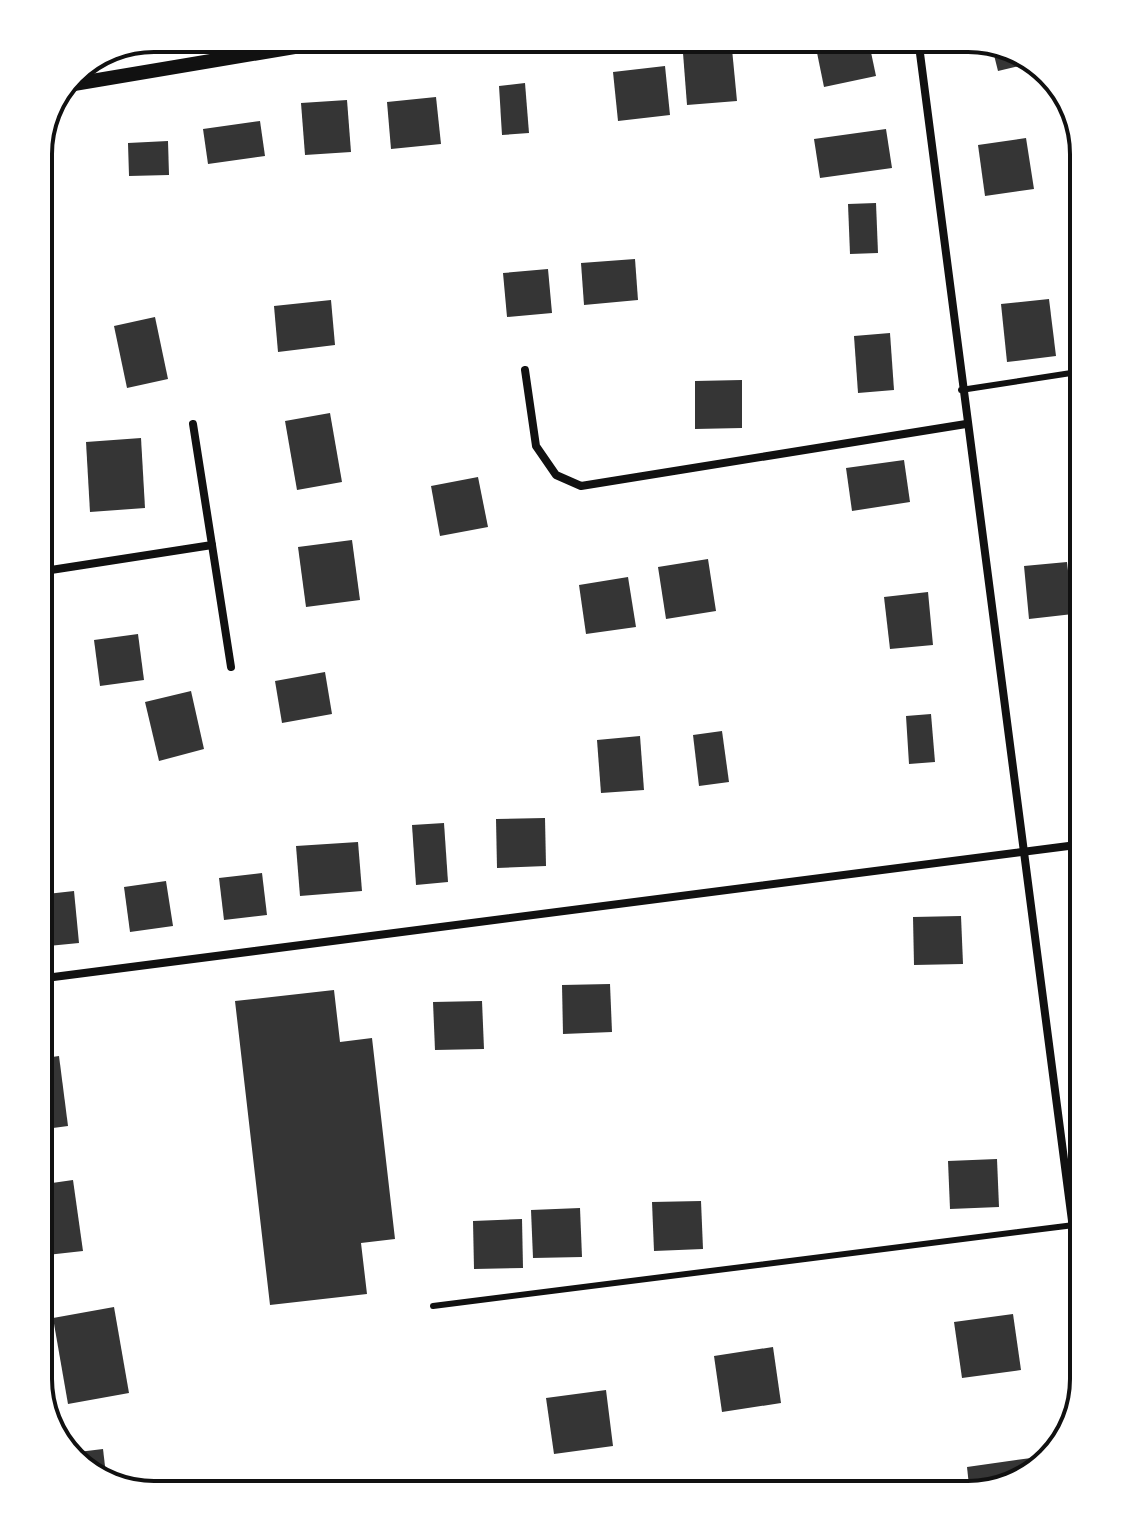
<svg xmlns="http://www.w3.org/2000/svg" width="1122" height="1533" font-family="'Source Sans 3',sans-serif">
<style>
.building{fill:#353535}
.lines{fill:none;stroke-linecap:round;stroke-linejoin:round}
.service{stroke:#111;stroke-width:6}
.minor{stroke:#111;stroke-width:8}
.tertiary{stroke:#111;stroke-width:14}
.rim{fill:none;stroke:#111;stroke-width:4}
</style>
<rect width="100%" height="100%" fill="#fff"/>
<!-- building -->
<g class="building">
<polygon points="814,38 868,38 876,76 824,87"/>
<polygon points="991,43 1026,54 1035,62 998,71"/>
<polygon points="732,49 737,101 687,105 683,53"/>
<polygon points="665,66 670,115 618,121 613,72"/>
<polygon points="525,83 529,133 502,135 499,86"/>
<polygon points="436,97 441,144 391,149 387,102"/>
<polygon points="347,100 351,152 305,155 301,103"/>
<polygon points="260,121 265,156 208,164 203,129"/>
<polygon points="886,129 892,168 820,178 814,139"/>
<polygon points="1026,138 1034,189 985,196 978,145"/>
<polygon points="168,141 169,175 129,176 128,143"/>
<polygon points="46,145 47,182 38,183 38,146"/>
<polygon points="876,203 878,253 850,254 848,204"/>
<polygon points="635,259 638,300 584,305 581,263"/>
<polygon points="548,269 552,313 507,317 503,273"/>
<polygon points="1049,299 1056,356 1007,362 1001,304"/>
<polygon points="331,300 335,345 278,352 274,306"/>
<polygon points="155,317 168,379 127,388 114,326"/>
<polygon points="890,333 894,390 858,393 854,336"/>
<polygon points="742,380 742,428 695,429 695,381"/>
<polygon points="330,413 342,482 297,490 285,421"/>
<polygon points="141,438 145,508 90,512 86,442"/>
<polygon points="904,460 910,502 852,511 846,468"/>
<polygon points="478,477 488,527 440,536 431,486"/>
<polygon points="352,540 360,600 306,607 298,547"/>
<polygon points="708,559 716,611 666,619 658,567"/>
<polygon points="1067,562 1073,614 1029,619 1024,566"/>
<polygon points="628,577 636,627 586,634 579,585"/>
<polygon points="928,592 933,645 890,649 884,597"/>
<polygon points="138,634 144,680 100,686 94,640"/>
<polygon points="325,672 332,714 282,723 275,681"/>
<polygon points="191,691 204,749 159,761 145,702"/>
<polygon points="931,714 935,762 909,764 906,716"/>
<polygon points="722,731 729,782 699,786 693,735"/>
<polygon points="640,736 644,790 601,793 597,740"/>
<polygon points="545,818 546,866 497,868 496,819"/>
<polygon points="444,823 448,882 416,885 412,825"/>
<polygon points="358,842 362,891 300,896 296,846"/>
<polygon points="262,873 267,915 224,920 219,878"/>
<polygon points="166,881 173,926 130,932 124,887"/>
<polygon points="74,891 79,943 38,947 38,895"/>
<polygon points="961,916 963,964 914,965 913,917"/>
<polygon points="610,984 612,1032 563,1034 562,985"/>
<polygon points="334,990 340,1042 372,1038 395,1239 361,1243 367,1294 270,1305 235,1001"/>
<polygon points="482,1001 484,1049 435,1050 433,1002"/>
<polygon points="59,1056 68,1126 38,1130 38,1059"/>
<polygon points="997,1159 999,1207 950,1209 948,1161"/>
<polygon points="73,1180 83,1251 38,1256 38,1185"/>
<polygon points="701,1201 703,1249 654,1251 652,1202"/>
<polygon points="580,1208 582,1257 533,1258 531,1210"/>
<polygon points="522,1219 523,1268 474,1269 473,1221"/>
<polygon points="114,1307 129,1393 68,1404 53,1318"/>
<polygon points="1013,1314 1021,1370 962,1378 954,1322"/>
<polygon points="773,1347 781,1403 722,1412 714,1356"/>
<polygon points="606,1390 613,1446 554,1454 546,1398"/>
<polygon points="103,1449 107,1483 96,1479 70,1453"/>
<polygon points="1031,1458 1033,1473 1026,1479 970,1495 967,1467"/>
<polygon points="890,1483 892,1495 831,1495 831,1492"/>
</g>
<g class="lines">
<!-- service -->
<g class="service">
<polyline points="961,390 1084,371"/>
<polyline points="433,1306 1074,1225"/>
</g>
<!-- minor -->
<g class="minor">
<polyline points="918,38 1084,1313"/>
<polyline points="525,370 536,446 556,475 581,486 966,424"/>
<polyline points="212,545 231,667"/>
<polyline points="38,572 212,545 193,424"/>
<polyline points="38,979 1084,844"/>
</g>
<!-- tertiary -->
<polyline class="tertiary" points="68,85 348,38"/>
</g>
<!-- crop -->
<path d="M0 0H1122V1533H0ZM154 52H968A102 102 0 0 1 1070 154V1379A102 102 0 0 1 968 1481H154A102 102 0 0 1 52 1379V154A102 102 0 0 1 154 52Z" fill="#fff" fill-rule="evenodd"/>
<path class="rim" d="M154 52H968A102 102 0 0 1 1070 154V1379A102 102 0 0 1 968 1481H154A102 102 0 0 1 52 1379V154A102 102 0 0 1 154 52Z"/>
</svg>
